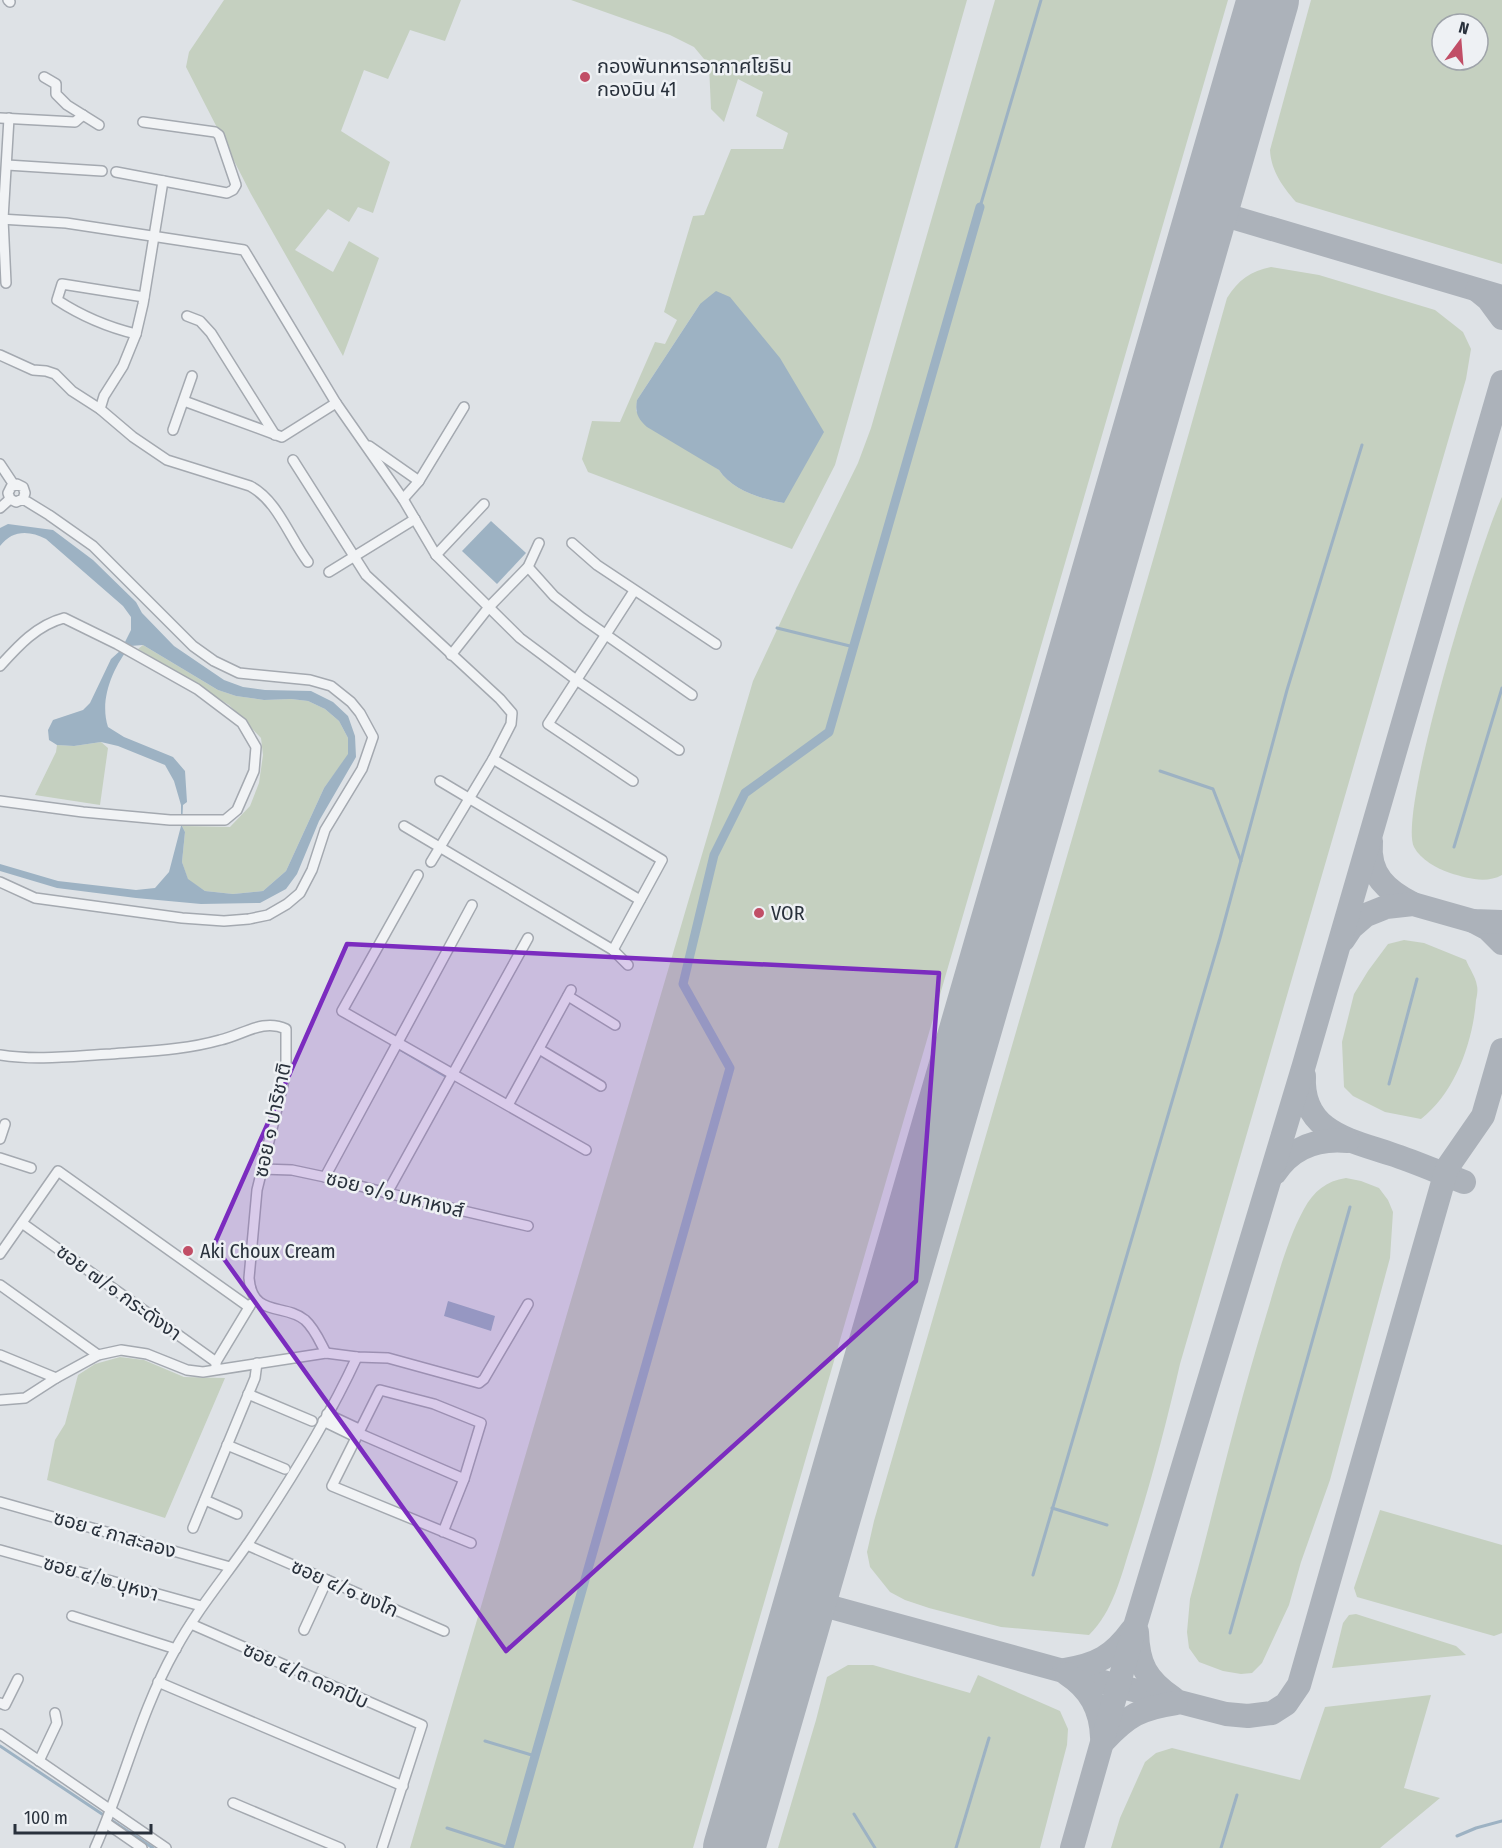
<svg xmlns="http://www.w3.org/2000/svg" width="1502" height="1848" font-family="'Fira Sans Condensed','Noto Sans Thai',sans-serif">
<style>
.green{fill:#c5d0c0;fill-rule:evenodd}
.water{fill:#9db2c3;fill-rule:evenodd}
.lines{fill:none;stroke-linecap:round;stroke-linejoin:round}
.stream{stroke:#9db2c3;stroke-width:3}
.canal{stroke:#9db2c3;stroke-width:9}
.taxiway{stroke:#acb2ba;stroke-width:24}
.runway{stroke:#acb2ba;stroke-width:62}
.minor-casing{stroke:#a4a9b0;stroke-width:12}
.minor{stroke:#f1f3f5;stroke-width:9}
.marked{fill:#7b2cbf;fill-opacity:0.2;stroke:#7b2cbf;stroke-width:4.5;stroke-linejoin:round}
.poi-dot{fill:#c14e66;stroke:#eef1f4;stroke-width:2}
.labels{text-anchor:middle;stroke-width:5;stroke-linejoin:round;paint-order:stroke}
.poi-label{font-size:20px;fill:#29313c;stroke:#eef1f4;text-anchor:start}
.street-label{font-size:20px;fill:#29313c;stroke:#eef1f4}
</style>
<rect width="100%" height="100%" fill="#dee2e6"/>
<!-- green -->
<g class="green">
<polygon points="224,0 461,0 445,41 410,30 388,79 364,70 341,131 390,162 373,213 358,207 349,222 328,209 295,250 333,272 349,241 379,258 343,356 251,194 186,67 189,52"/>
<path d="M571,0H967L835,465L792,549L588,472L582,459L592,421L620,422L655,342L665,344L677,320L664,312L693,216L704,215L731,149H783L788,133L756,116L763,92L738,79L724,122L711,109L709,65L694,47L670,35ZM700,304L784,503C761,499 732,490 719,470L636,411L637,400Z"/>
<polygon points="995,0 1228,0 693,1848 410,1848 753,681 796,589 858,463 871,428"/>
<path d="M1311,0H1502V264L1296,202C1283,187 1271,171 1270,150ZM1442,24H1478V60H1442Z"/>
<path d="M1271,267L1319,275L1435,310L1463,332L1471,349L1466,379L1180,1364C1166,1425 1150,1486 1131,1545C1121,1576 1113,1612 1089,1635L1001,1627L929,1608L905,1600L890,1592L870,1567L867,1552L874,1521L1157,546L1227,298C1238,280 1251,271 1271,267Z"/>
<path d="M1502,497V875C1486,884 1466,878 1450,873C1436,868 1421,860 1414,847C1397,813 1481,540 1502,497Z"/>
<polygon points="143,645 218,690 236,696 264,700 291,699 308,701 325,709 339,721 348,738 349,754 324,788 286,871 263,891 233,894 205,891 188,880 182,862 185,832 182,826 230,827 250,806 259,783 263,755 261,738 229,705 138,649"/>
<polygon points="101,742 108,748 100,805 35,795 56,752 57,745 74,746"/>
<path d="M1404,940L1424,943L1466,960C1469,968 1476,977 1477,986C1478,990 1477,996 1476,1000C1473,1042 1455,1093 1421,1119L1385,1112L1353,1096L1344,1087L1342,1042L1354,994L1368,971L1388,944Z"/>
<path d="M1346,1178L1361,1181L1379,1188L1388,1200L1393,1212L1390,1258L1330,1480L1301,1562L1289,1605L1262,1663L1252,1673L1241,1674L1223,1671L1199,1662L1189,1648L1187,1632L1190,1599C1215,1505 1237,1410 1266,1316C1277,1280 1286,1242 1304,1209C1314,1191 1326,1181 1346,1178Z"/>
<polygon points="120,1357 144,1360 184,1377 225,1378 165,1518 47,1480 55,1440 65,1424 78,1375 95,1364"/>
<polygon points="1380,1510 1502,1545 1502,1633 1494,1636 1357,1597 1354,1588"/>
<polygon points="1356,1614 1456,1646 1466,1655 1332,1668 1343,1623 1349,1615"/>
<polygon points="848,1665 873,1665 970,1693 978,1675 1060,1711 1068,1729 1067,1745 1040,1848 778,1848 816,1720 827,1677"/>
<polygon points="1431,1695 1404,1788 1440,1798 1380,1848 1111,1848 1120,1818 1145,1762 1156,1753 1172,1748 1300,1780 1325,1707"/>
</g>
<!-- water -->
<g class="water">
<path d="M716,291L730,297L780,358L824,432L784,503C761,499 732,490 719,470L647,427C637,418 635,412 637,400L700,304Z"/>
<polygon points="491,521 526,553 497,584 462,551"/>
<path d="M8,524L53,530L93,560L136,602L142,613L174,646L224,680L243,687L265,690L311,691L333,702L348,716L355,736L356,757L319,821L297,874L286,889L260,903L201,904L136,898L57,888L0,871V864L58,881L136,890L155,888L169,872L181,826V805L174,781L165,765L118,746L101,742L74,746L57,745L49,740L48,730L53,720L83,710L90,703L111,659L121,650L131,630V617L123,606L46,539C29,530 12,530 0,546V528ZM143,645L218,690L236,696L264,700L291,699L308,701L325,709L339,721L348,738V754L324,788L286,871L263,891L233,894L205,891L188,879L182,862L185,832L182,826L183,805L187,802L185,771L173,757L124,737L108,727C99,699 113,668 130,646Z"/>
<polygon points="448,1301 495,1316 491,1331 444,1316"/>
</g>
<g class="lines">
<!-- stream -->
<g class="stream">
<polyline points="980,207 1041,0"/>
<polyline points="777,628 854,647"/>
<polyline points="1160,771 1213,789 1241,861"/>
<polyline points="1454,847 1502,688"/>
<polyline points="401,1050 447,1077"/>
<polyline points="1389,1084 1417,979"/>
<polyline points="1052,1508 1107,1525"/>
<polyline points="1033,1575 1220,938 1287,690 1362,445"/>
<polyline points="1230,1633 1350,1207"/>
<polyline points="485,1741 535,1756"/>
<polyline points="0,1746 153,1848"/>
<polyline points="854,1814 875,1848"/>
<polyline points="447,1828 509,1848"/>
<polyline points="1457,1836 1476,1828 1502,1821"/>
<polyline points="956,1848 989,1738"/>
<polyline points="1221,1848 1237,1795"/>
</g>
<!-- canal -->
<polyline class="canal" points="509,1848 730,1068 683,984 714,855 745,793 829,732 980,207"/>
<!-- taxiway -->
<g class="taxiway">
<polyline points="1208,210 1502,297"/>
<polyline points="1477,290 1488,299 1502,318"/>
<path d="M1371,842C1368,875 1387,891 1413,904"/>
<polyline points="1473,921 1488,929 1502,943"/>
<polyline points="1343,940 1351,928 1366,915 1386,907 1413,904 1473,921 1502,922"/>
<path d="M1304,1076C1301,1132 1350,1140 1391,1154C1416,1162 1440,1173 1464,1182"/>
<path d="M1275,1173C1292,1147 1318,1138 1348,1141"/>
<polyline points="805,1600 1118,1686 1226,1714 1248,1716 1272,1713 1286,1704 1299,1685 1447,1168 1483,1116 1502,1050"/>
<path d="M1137,1632C1138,1664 1146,1680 1173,1698"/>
<path d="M1064,1670C1097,1665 1113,1656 1132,1630"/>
<path d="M1067,1674C1090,1689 1101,1709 1102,1737"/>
<path d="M1104,1741C1127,1716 1141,1708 1176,1703"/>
<polyline points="1072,1848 1136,1623 1304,1065 1502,382"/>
</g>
<!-- runway -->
<polyline class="runway" points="734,1848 1268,0"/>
<defs>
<g id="minor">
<polyline points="8,0 10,2"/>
<polyline points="44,77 56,84 56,94 67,105 99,125"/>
<polyline points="0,118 75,122 83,115"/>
<polyline points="7,165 102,171"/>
<polyline points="116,172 227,193 233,190 236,185 219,135 215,132 143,122"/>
<polyline points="0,219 66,223 244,250 336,403 403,499 436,555 520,638 575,679 679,750"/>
<polyline points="6,283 3,219 9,118"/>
<polyline points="187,316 200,321 211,333 275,435"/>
<path d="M136,334C107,327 83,317 57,300L62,284L144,297"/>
<path d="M0,355L33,370L46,371L55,374L72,391L100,409L133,437L167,460L250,486C278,501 289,537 308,562"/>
<polyline points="184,401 282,437 336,403"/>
<polyline points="100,409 104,396 123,366 136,334 143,304 163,181"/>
<polyline points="173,430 192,376"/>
<polyline points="369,446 419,481"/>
<polyline points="293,460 366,575 500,699 512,713 511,724 493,759 431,862"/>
<polyline points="0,464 14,485"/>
<polyline points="403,499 419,481 464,407"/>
<polyline points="0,508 10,499"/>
<polyline points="572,543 597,565 716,644"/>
<polyline points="436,555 484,504"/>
<polyline points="528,567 554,596 582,618 692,695"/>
<polyline points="329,572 415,519"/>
<polyline points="451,655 489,607 528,567 539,543"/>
<path d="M0,666C18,646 37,625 64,618L117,644L197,689L242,723L256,747L254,771L237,810L225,820H170L83,812L0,801"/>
<polyline points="493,759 662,860 613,950"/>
<polyline points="440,781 640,900"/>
<polyline points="633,781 548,724 634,591"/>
<polyline points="404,826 613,950 628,965"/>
<polyline points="418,875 342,1011 586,1150"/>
<polyline points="0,882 35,898 182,918 224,921 249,919 268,915 287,904 300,893 312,870 325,830 362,769 373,737 360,713 351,702 331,686 310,680 239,673 214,661 193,646 93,546 49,515 23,499 16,502 10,499 8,493 11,487 17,484 23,487 25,493 23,499"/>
<polyline points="568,996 615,1025"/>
<polyline points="539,1049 601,1086"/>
<path d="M0,1055C37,1061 74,1056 111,1054C148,1051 185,1050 220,1040C243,1035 263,1018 286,1029V1072L257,1190L249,1278C252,1318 285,1303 305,1320C315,1329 320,1342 326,1353"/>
<polyline points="508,1105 571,990"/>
<polyline points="0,1139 5,1124"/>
<polyline points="0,1158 31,1168"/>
<polyline points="262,1169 292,1170 325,1177 387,1193 528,1226"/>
<polyline points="325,1177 472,905"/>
<polyline points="387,1193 528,938"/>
<polyline points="22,1223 216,1362"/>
<polyline points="0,1254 58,1171 249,1307"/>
<polyline points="0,1285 98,1355"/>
<polyline points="0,1355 56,1378"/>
<polyline points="216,1368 216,1362 251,1304"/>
<polyline points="248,1394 312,1421"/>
<polyline points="0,1400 25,1398 56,1378 98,1355 121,1350 147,1354 187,1370 203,1372 326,1353 357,1357 388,1358 479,1383 484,1379 528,1304"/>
<polyline points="327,1414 359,1429"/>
<polyline points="323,1421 356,1437"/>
<polyline points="358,1433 464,1479"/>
<polyline points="227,1445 285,1469"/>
<polyline points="205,1500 237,1514"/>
<polyline points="0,1502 230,1567"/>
<polyline points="193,1528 255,1378 257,1363"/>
<polyline points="443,1532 464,1479 481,1423 434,1404 380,1390 332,1486 471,1543"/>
<polyline points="247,1545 444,1631"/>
<polyline points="0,1550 201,1606"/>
<polyline points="72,1616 176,1649"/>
<polyline points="191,1624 422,1725 382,1848"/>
<polyline points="304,1630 327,1580"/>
<polyline points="158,1682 403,1786"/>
<polyline points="0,1703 5,1705 18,1679"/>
<polyline points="0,1734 166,1848"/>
<polyline points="39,1761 57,1723 55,1713"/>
<polyline points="233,1803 340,1848"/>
<polyline points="106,1823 142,1848"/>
<path d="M95,1848C124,1783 140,1712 175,1650C196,1611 224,1578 249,1542C289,1483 327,1422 357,1357"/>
</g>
</defs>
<!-- minor casing -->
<use href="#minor" class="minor-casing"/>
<!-- minor -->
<use href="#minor" class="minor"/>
</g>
<!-- marked area -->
<path class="marked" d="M347,944L939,973L916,1281L506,1651L214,1245Z"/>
<!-- markers -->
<g class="poi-dot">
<circle cx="585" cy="77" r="6"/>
<circle cx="759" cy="913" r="6"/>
<circle cx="188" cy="1251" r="6"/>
</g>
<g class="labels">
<!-- poi labels -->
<g class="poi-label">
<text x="597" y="73">กองพันทหารอากาศโยธิน<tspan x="597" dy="23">กองบิน 41</tspan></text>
<text x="771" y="920">VOR</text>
<text x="200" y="1258">Aki Choux Cream</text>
</g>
<!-- street labels -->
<g class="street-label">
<text transform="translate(272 1120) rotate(-78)" y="7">ซอย ๑ ปาริชาติ</text>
<text transform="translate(395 1194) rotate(14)" y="7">ซอย ๑/๑ มหาหงส์</text>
<text transform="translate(119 1292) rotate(36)" y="7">ซอย ๗/๑ กระดังงา</text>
<text transform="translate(115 1534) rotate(16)" y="7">ซอย ๔ กาสะลอง</text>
<text transform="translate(101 1578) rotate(16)" y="7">ซอย ๔/๒ บุหงา</text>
<text transform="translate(345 1588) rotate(24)" y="7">ซอย ๔/๑ ฃงโก</text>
<text transform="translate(306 1675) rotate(24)" y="7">ซอย ๔/๓ ดอกปีบ</text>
</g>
</g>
<!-- north arrow -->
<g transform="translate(1460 42) rotate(16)"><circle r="28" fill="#eef1f4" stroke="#9fa4aa" stroke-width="1.5"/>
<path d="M0-4.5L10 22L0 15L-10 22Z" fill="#c14e66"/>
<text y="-9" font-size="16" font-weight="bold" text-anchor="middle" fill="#29313c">N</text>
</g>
<!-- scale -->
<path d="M15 1824v9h136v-9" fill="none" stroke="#29313c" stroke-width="3"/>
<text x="24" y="1824" font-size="18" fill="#29313c" stroke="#eef1f4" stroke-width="4.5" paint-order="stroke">100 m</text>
</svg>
